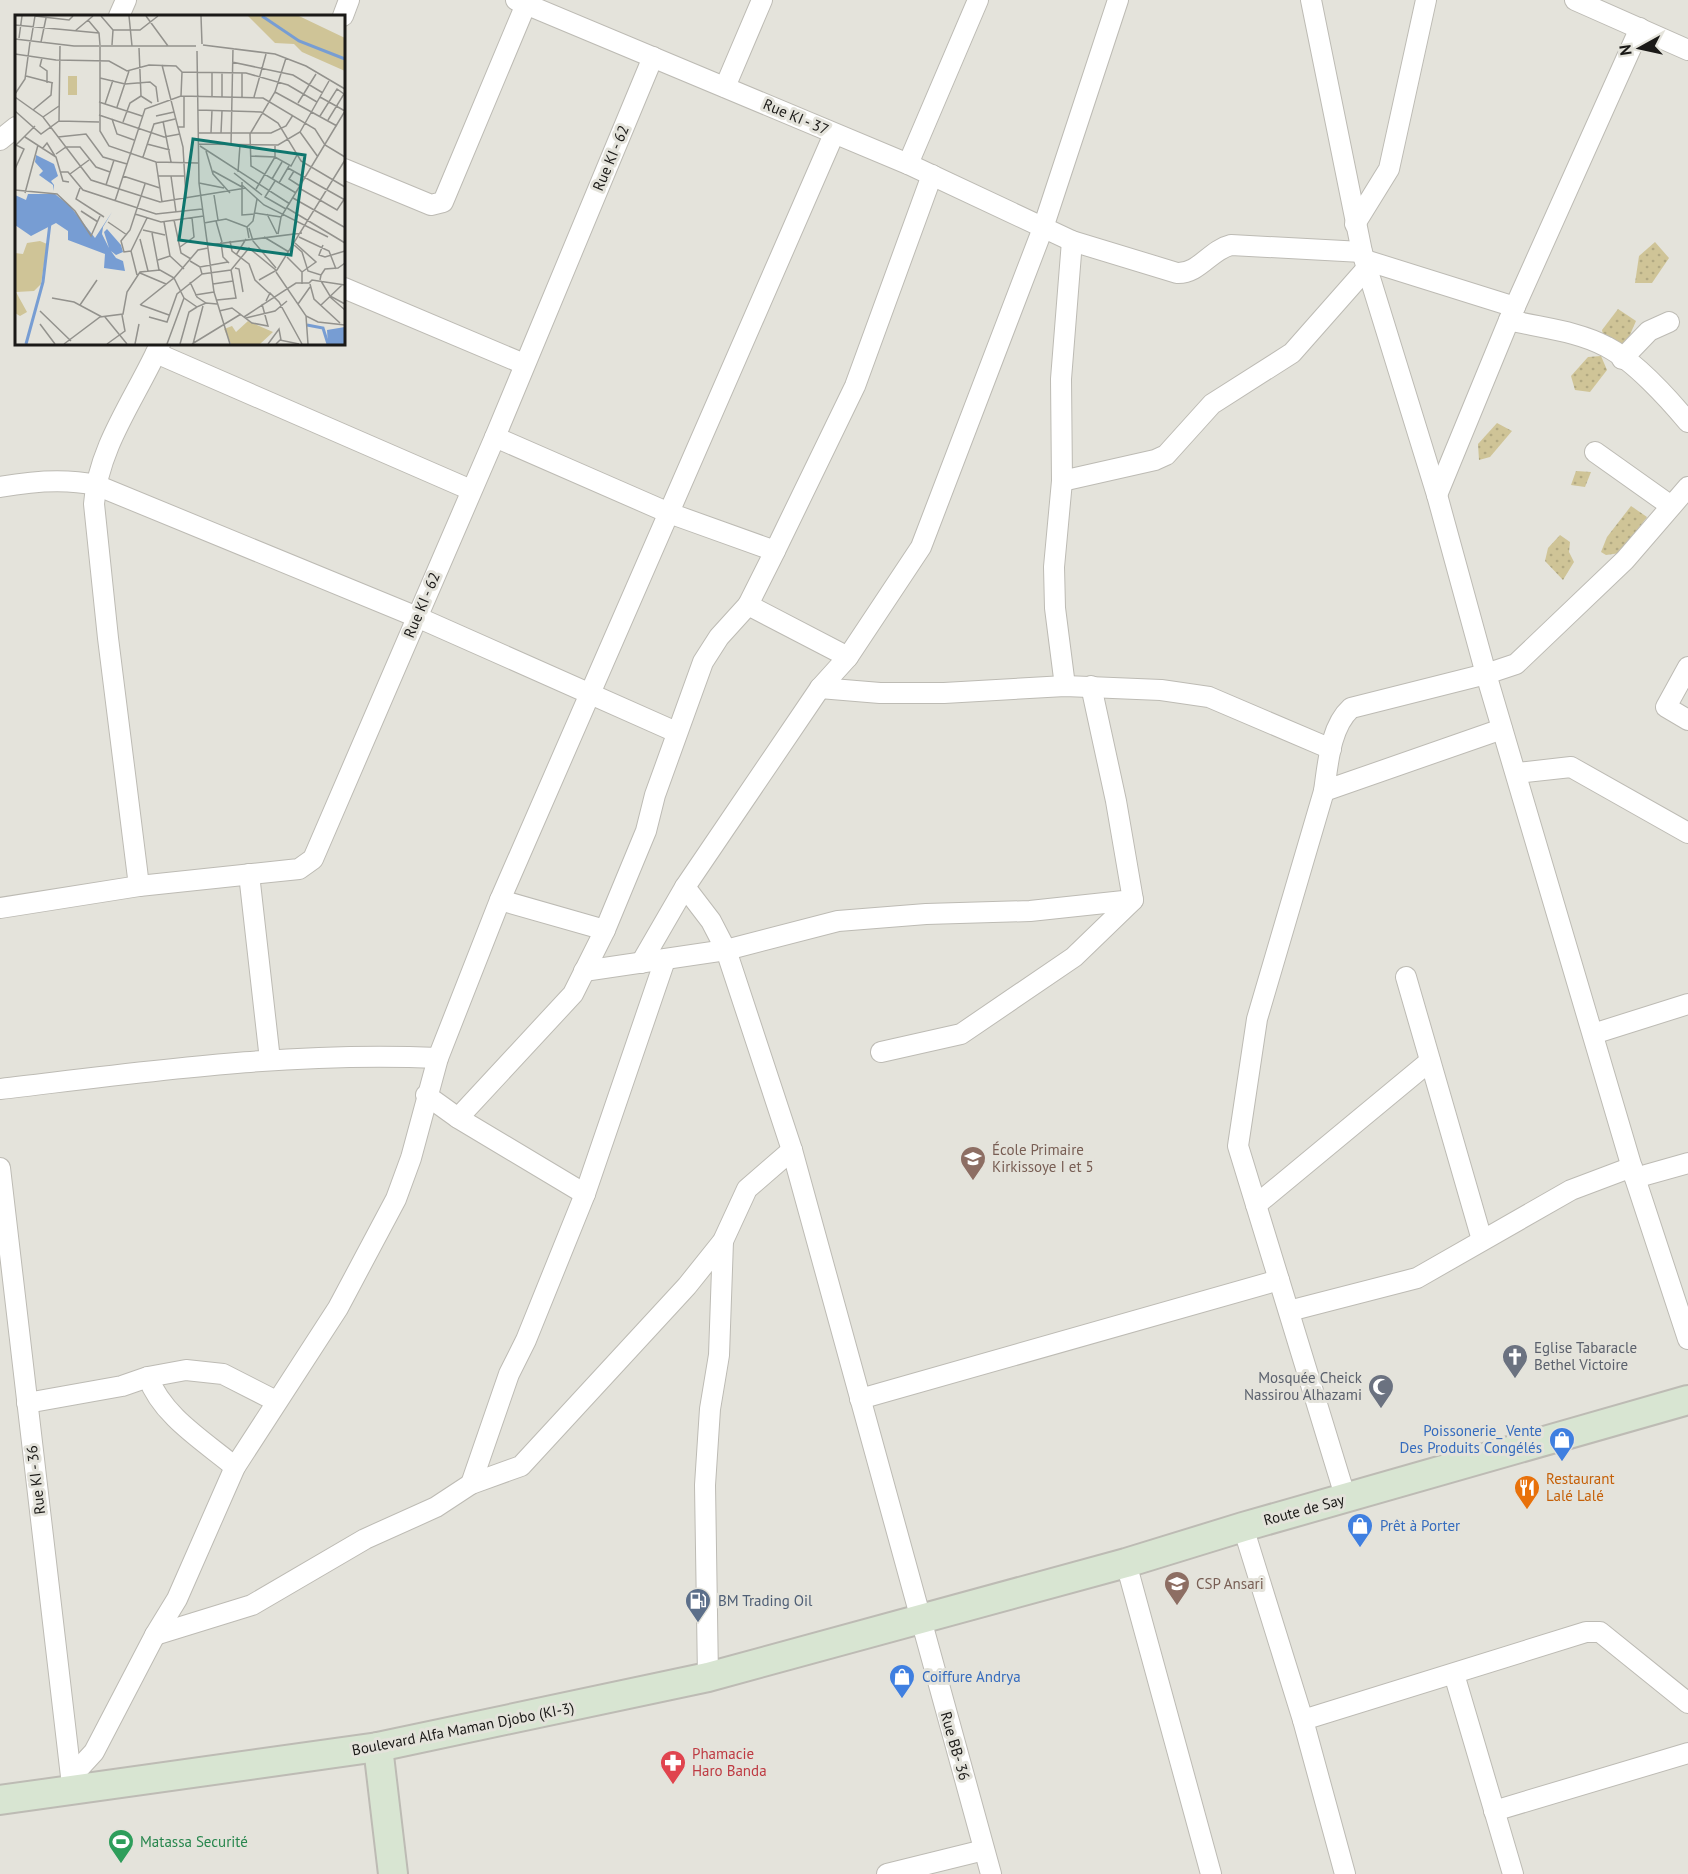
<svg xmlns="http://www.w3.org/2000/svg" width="1688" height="1874" font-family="'PT Sans',sans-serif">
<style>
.grass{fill:url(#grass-dots)}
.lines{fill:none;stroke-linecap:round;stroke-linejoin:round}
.street-casing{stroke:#bdbbb4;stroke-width:22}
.secondary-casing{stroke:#bdbbb4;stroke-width:32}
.street{stroke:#fff;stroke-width:20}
.secondary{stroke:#d8e5d2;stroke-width:28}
.labels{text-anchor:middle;stroke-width:6;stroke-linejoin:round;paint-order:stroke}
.street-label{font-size:15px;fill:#1a1917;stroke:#e4e3db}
.education-label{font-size:15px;fill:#785e54;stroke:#e4e3db;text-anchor:start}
.worship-label{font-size:15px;fill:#5b616d;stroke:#e4e3db;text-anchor:start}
.shop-label{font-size:15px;fill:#366cbe;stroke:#e4e3db;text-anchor:start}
.food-label{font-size:15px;fill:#c56008;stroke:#e4e3db;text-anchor:start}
.service-label{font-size:15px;fill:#4e5e75;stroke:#e4e3db;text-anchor:start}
.health-label{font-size:15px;fill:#be3a42;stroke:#e4e3db;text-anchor:start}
.leisure-label{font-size:15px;fill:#27864d;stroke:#e4e3db;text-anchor:start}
.inset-river{fill:none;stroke:#779dd3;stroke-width:3}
.inset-road{fill:none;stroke:#93928d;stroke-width:1.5}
.view{fill:#0f766e;fill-opacity:0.15;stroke:#0f766e;stroke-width:3}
.inset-edge{fill:none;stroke:#1a1917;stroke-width:3}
</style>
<defs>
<pattern id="grass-dots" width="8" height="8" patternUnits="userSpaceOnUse" patternTransform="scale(1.5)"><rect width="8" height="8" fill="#cfc497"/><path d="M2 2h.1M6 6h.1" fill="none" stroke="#b1a881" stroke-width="1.8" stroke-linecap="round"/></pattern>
</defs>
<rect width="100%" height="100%" fill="#e4e3db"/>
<!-- grass -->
<g class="grass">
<polygon points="1655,242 1669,258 1652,283 1635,283 1639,256"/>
<polygon points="1618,309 1636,321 1626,344 1605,343 1602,330"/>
<polygon points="1601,356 1607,370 1590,392 1575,390 1571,376 1588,357"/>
<polygon points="1497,423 1512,431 1490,457 1479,460 1478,444"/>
<polygon points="1576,471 1591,472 1585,487 1571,485"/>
<polygon points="1631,506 1647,517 1620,553 1606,555 1601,552 1607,537"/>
<polygon points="1560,535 1570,542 1569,552 1574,562 1563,580 1545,561 1548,548"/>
</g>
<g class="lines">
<defs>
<g id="street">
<path d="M516,0L908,164L1072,241L1177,273C1199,274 1210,250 1231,245L1362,252"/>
<polyline points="1311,0 1362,252 1437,495 1486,674 1635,1178 1688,1339"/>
<polyline points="1575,0 1688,50"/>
<polyline points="119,16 126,0"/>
<polyline points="343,16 349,0"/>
<polyline points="725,87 762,0"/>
<polyline points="0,140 16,127"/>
<polyline points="908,164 978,0"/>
<polyline points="344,169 431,205 443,202 526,4"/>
<polyline points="1355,224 1389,169 1426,0"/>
<polyline points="1365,260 1515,307"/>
<polyline points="344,288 524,364"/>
<path d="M1509,320C1541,328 1578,331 1607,347C1634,361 1668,398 1688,422"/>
<polyline points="156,353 471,490"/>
<polyline points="1622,359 1649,331 1669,322"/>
<polyline points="495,437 669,513 775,551 855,386 932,175"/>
<polyline points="1595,452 1671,506"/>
<polyline points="1062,481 1155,460 1166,455 1212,404 1292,353 1367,268"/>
<path d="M0,487C32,481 64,478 96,485L417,617L676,732"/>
<polyline points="1437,495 1509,320 1640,28"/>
<polyline points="775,551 748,605 848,657"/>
<polyline points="1688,667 1666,707 1688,720"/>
<polyline points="1065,686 1055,608 1054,567 1062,481 1061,379 1072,241"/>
<polyline points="820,688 880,693 944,693 1065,686 1161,690 1209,697 1331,749"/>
<path d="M1502,729L1324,791C1328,764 1330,727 1351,708L1486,674L1516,664L1625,560L1688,487"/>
<polyline points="1517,773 1571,767 1688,833"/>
<polyline points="1324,791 1257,1019 1238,1146 1346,1499"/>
<polyline points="249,874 270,1060"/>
<path d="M139,886L108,638L94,504C98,446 137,396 160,344"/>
<polyline points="685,887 711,921 726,950 792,1150 991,1874"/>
<polyline points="500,900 605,930"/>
<polyline points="0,908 139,886 299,869 313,859 495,437 653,57"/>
<polyline points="641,963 685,887 820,688 848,657 921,547 1043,228 1118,0"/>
<polyline points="584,971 726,950 838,921 926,914 1030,911 1133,900 1116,801 1091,686"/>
<polyline points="1406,977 1482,1240"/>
<polyline points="1593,1034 1688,1004"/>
<polyline points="881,1052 961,1034 1074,957 1133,900"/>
<path d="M0,1089C145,1072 291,1051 438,1058"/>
<polyline points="426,1095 458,1118 585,1194"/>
<polyline points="458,1118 573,994 605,930 646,831 655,795 703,662 719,637 748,605"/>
<polyline points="0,1168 72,1785"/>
<polyline points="1635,1178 1688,1163"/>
<polyline points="1256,1205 1430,1061"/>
<polyline points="1289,1311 1417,1278 1571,1190 1632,1167"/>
<path d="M148,1377C162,1416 204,1441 235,1467"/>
<polyline points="860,1399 1279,1280"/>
<polyline points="27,1403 122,1386 148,1377 186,1370 223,1374 276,1401"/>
<polyline points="471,1484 509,1374 526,1340 585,1194 665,960"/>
<polyline points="1243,1527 1303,1720 1345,1874"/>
<polyline points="1126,1563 1211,1874"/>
<polyline points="155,1635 252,1605 365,1539 436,1507 471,1484 521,1466 687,1286 723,1241 747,1189 792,1150"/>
<polyline points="1454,1674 1513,1874"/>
<polyline points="708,1677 705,1485 710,1409 719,1355 723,1241"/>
<polyline points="1303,1720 1586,1632 1600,1632 1688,1703"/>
<polyline points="71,1777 94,1752 155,1635 177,1599 235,1467 338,1308 396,1199 411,1158 438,1058 500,900 834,134"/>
<polyline points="1494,1811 1688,1753"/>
<polyline points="887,1874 984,1850"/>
</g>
<g id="secondary">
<polyline points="378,1747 393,1874"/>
<polyline points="0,1800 378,1747 708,1677 1126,1563 1243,1527 1688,1400"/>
</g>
</defs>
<!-- street casing -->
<use href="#street" class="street-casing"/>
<!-- secondary casing -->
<use href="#secondary" class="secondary-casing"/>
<!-- street -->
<use href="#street" class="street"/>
<!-- secondary -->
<use href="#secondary" class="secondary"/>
</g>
<!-- icons -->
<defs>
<symbol id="school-pin" viewBox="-11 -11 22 30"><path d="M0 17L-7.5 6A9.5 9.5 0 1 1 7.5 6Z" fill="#8d6e63" stroke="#e4e3db"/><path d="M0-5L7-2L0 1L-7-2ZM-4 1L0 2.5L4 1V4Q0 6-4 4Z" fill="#fff"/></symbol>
<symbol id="church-pin" viewBox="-11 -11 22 30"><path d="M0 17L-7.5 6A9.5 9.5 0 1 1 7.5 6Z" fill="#6b7280" stroke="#e4e3db"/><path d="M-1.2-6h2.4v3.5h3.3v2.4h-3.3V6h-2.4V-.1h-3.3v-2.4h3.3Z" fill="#fff"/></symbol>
<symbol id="mosque-pin" viewBox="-11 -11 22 30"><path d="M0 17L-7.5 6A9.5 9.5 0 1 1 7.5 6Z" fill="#6b7280" stroke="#e4e3db"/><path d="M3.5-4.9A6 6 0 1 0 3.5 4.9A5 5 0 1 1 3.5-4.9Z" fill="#fff"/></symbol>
<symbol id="shop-pin" viewBox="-11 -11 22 30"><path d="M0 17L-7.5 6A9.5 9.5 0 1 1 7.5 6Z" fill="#3f7fe0" stroke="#e4e3db"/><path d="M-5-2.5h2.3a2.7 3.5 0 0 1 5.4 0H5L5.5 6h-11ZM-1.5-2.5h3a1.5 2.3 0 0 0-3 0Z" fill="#fff"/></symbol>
<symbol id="restaurant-pin" viewBox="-11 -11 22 30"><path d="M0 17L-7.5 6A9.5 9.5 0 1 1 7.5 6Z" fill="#e8710a" stroke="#e4e3db"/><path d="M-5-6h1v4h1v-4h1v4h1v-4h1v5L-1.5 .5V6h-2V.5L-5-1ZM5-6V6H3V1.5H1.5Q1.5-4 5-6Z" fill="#fff"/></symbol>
<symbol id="fuel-pin" viewBox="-11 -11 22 30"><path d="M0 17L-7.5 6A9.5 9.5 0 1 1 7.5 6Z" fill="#5c6f8a" stroke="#e4e3db"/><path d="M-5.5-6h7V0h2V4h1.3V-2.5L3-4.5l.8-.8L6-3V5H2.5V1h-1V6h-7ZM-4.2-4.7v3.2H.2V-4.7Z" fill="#fff"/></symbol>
<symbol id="pharmacy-pin" viewBox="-11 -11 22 30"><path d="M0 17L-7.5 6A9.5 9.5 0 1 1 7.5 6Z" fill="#e0444e" stroke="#e4e3db"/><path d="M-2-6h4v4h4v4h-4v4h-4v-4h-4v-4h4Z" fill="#fff"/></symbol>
<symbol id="stadium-pin" viewBox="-11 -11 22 30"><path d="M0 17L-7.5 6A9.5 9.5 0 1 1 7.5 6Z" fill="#2e9e5b" stroke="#e4e3db"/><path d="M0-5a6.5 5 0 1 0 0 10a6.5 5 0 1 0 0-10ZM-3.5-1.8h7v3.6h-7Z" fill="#fff"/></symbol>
</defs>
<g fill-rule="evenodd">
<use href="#school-pin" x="958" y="1144" width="30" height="40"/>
<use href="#church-pin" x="1500" y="1342" width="30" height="40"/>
<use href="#mosque-pin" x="1366" y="1372" width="30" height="40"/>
<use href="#shop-pin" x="1547" y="1425" width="30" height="40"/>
<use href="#restaurant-pin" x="1512" y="1473" width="30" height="40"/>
<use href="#shop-pin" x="1345" y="1511" width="30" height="40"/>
<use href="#school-pin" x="1162" y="1569" width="30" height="40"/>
<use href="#fuel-pin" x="683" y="1586" width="30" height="40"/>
<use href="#shop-pin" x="887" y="1662" width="30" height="40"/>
<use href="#pharmacy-pin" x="658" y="1748" width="30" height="40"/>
<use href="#stadium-pin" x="106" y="1827" width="30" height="40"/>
</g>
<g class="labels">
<!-- street labels -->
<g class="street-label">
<text transform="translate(796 117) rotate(23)" y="5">Rue KI - 37</text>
<text transform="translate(611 158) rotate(-67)" y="5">Rue KI - 62</text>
<text transform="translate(422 605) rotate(-67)" y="5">Rue KI - 62</text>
<text transform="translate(36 1480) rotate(-97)" y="5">Rue KI - 36</text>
<text transform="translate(1304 1510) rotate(-15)" y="5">Route de Say</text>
<text transform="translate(463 1729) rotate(-11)" y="5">Boulevard Alfa Maman Djobo (KI-3)</text>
<text transform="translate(955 1746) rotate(74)" y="5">Rue BB- 36</text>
</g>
<!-- education labels -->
<g class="education-label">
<text x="992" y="1155">École Primaire<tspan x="992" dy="17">Kirkissoye I et 5</tspan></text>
<text x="1196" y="1589">CSP Ansari</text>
</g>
<!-- worship labels -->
<g class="worship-label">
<text x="1534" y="1353">Eglise Tabaracle<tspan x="1534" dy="17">Bethel Victoire</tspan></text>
<text x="1362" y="1383" text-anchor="end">Mosquée Cheick<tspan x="1362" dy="17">Nassirou Alhazami</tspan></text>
</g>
<!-- shop labels -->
<g class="shop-label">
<text x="1542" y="1436" text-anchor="end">Poissonerie_ Vente<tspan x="1542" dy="17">Des Produits Congélés</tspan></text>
<text x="1380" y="1531">Prêt à Porter</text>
<text x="922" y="1682">Coiffure Andrya</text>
</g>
<!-- food labels -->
<g class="food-label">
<text x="1546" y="1484">Restaurant<tspan x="1546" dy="17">Lalé Lalé</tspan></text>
</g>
<!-- service labels -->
<g class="service-label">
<text x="718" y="1606">BM Trading Oil</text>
</g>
<!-- health labels -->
<g class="health-label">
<text x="692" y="1759">Phamacie<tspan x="692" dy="17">Haro Banda</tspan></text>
</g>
<!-- leisure labels -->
<g class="leisure-label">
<text x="140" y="1847">Matassa Securité</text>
</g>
</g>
<!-- overview -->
<g transform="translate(15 15)">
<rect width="330" height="330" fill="#e4e3db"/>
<path d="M25,226L32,229L26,269L19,276L1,277L12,297L5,301L0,298V238L8,239L12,228ZM233,306L258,317L245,329H216L209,314L217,311L221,317Z" fill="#cfc497"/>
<path d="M233,1H284L330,23V56L287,37L279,29L260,28Z" fill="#cfc497"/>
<path d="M53,61H62V80H53Z" fill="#cfc497"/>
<path d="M21,140L39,149L43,161L36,166L39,170L38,176V170L24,160L28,156L20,147ZM13,179H40L55,191L80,223L97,197L88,212L87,219L94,233L89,217L92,214L106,230L108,237L101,240L96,236L101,243L108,246L110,256L89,253L90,239L53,225V216L41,208L16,221L0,210V180L11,185ZM330,312V329H313L312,315Z" fill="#779dd3"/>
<path class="inset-river" d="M247,1L284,26L330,44M292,310L308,313L313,329M11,329L28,267L35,208"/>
<path class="inset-road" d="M20,1L54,5L58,1M86,1L98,15L97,30M114,1L117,31M131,1L153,31M186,1L187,29M73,5L84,18L85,30M0,10L84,18M98,15H125L143,1M60,16L78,1M4,23L7,1M0,24L59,31H181M16,25L20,1M26,27L31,3M188,30L260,39L291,51L330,74M85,32V116L94,131L141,147L183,148M124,33L126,81L137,88M182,36L184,168L199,277L215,329M0,39L41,45L94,46L112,56L134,50L161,51L167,57L166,81M27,43L25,51L32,56V68M271,43L260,77L235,119L236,151L281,178M217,47L278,60L308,78M147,50L168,132L171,183M167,57L231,58L273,70L302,87M11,61L38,68M85,63L110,69L135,67L141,72L143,87M260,77L322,111M0,79L10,64L15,27M0,82L28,102L76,165L145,187L231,173M197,82V57M207,82V57M227,82V58M239,82L251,39M305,82L330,96M84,87L127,101M283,88L301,59M90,89L98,65M102,92L114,56M18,95L36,80L37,68M183,95L246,97L263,108L286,146L330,172M0,96L26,119L44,106L84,107M84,100L149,122L165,119M141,101L159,97M305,101L322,74L329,79L313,105M28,102L44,91M97,104L102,119L119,125M44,106L45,31M148,106L156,147M108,107L115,88L126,81M163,112H169V81M285,117L303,142M184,118H256L271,111L278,100M196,118L197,95M206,118L207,96M10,122L41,142L48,166L54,167M43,122L71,119L88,142L112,149M132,129L155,135M183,129L263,130L285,117L314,66M1,130L20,111M216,130L218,33M185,131L275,189M27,134L32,128L40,141M191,136L198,159L215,178M41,139L51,132H65L81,152L95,157M236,141L260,142L276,151L282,140M128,142L139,109L160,104M141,147L147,187M273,153L330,185M0,154L9,134L1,130M198,156L227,172M279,156L274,164L285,171M46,157H53L68,175L141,199L187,194M223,157L225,130M219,158L247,180M55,159L74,145M108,161L145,173M143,161H169M156,161L161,197M257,164L267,147M260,166L250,182L271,194M227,167V200L240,199M184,168L209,173M264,168L274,151M91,170L99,145M227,170L249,190L313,222M65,173L61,184L89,202M284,173L322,195L330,183M241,174L260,142V131M0,175L42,179L60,196L76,221L85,201M10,178L23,130M199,180L203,205M278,183L329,212M100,186L130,94L166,81L248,83L300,114L310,130L330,142M272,193L330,228M66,196L83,207M240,198L266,202M120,199L146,207L189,201M252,199L262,219M159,205L166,238L176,244M201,206L207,227M93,207L112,220M189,208L211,204L232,212M234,213L238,226L261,253M128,215L150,220M137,218L144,255M263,219L266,202L330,96M249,222L274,237M284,222L314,236L321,254M234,223L232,212L238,206L242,184M125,224L133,256M215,226L217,236L234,249L240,265L254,278M206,227L208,242L214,248M280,228L301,247L287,257M193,230L287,218M279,230L287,237L293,256L306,260L305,265M308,230L304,240L310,242L330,236M165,232L179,222L177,203M116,236L109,237L106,226L115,215L130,169M221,240L231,224M155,241L169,254M272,242L287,257V269M143,245L155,241L149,207M175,246L185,252L213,247M220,253L224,254L228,277M261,257L291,301L303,307L330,310M125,258L151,269M187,259L216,255M122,260L116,236L132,203M306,260L310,254L323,253L330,248M244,265L262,255L330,145M306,266L315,281L330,289M175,267L182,282L191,288L202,289M198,269L218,266M295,269L299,284L325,308M180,280L199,277M315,282L330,295M37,283L59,287L87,302M202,285L221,283L216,255L234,233L262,256M251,286L255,278L264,287L287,329M283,289L295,272M65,290L82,265M125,290L159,263L169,283L182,292L191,288M126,290L154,300M306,290L327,270M25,296L56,326M204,296L217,293L237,308L253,311L247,289M291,301L293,329M90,302L112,329M134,302L152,307L162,279L187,259L185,252M229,302L281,268H294L297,265L330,270M231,303L260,296L272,286M25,309L40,329M49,329L85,302L108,299L112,277L125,257L145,255L159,263L183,235L193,233M92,329L110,316L107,300M120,329L124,309M152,329L169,283M165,329L174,297L182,292M177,329L226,299M178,329L188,291M253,329L264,314L266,325M261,329L265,325L284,329"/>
<path class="view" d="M178,124L290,140L276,240L164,225Z"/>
<rect width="330" height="330" class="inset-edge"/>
</g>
<!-- north arrow -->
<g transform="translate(1640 48) rotate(262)" stroke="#e4e3db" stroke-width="4.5" paint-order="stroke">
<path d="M0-4.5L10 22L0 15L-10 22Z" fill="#1a1917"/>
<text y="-9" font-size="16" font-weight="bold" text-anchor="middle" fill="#1a1917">N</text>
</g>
</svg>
